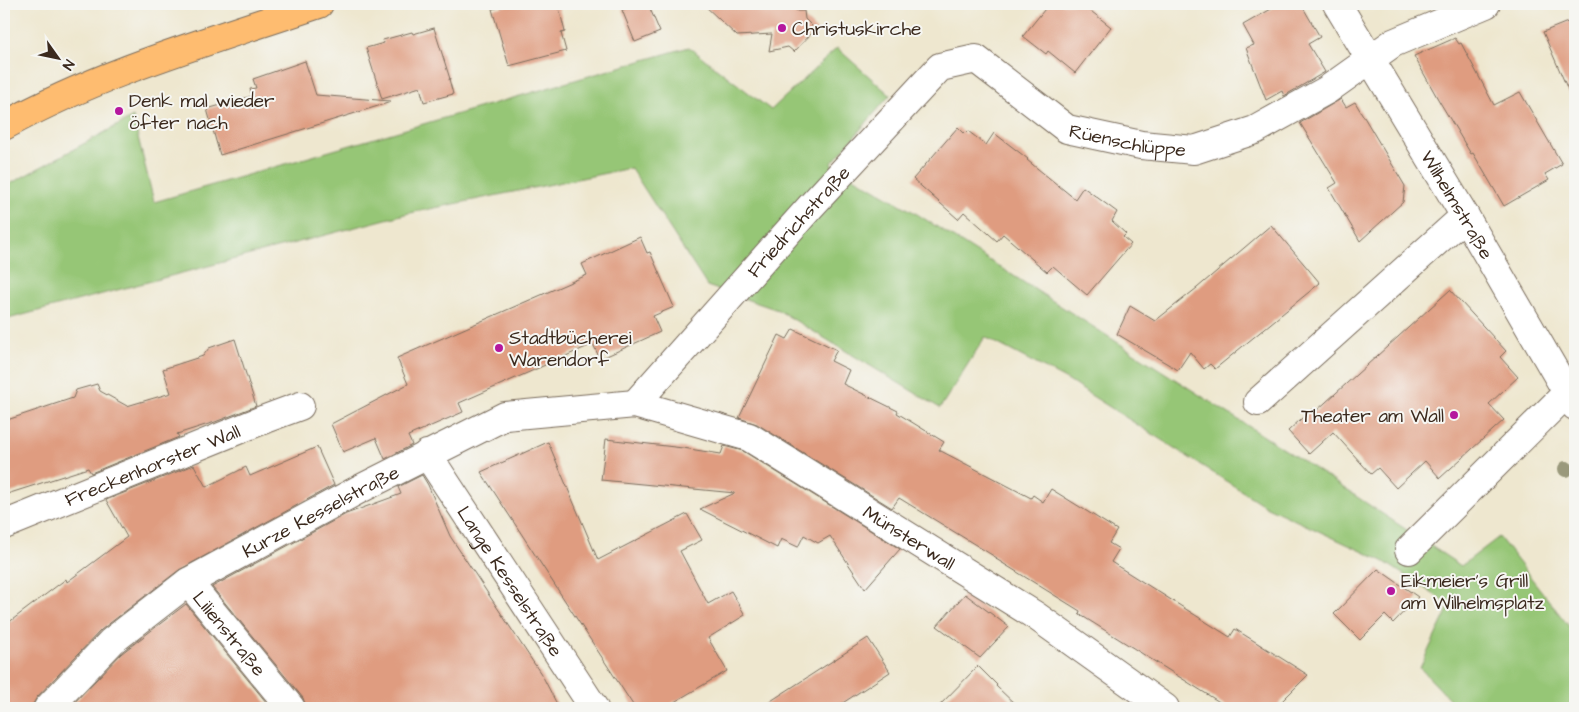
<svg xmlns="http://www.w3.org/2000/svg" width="1579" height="712" font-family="'Architects Daughter',sans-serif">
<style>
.green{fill:#96c676;stroke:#68784a}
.building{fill:#df9c80}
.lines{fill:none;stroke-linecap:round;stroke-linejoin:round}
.minor-casing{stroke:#7a6c5c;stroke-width:30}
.major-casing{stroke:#7a6c5c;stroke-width:30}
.minor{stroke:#fff;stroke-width:28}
.major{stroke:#febc70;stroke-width:28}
.tree{fill:#9a997c}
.poi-dot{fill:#b5179e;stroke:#f6f6f2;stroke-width:2}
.labels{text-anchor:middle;stroke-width:4;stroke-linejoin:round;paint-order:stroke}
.poi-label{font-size:19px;fill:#3b2a1e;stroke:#f6f6f2;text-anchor:start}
.street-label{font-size:19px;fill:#3b2a1e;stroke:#f6f6f2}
</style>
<rect width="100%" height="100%" fill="#f6f6f2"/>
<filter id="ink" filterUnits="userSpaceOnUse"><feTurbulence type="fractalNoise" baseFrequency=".02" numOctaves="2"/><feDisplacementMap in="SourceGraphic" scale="10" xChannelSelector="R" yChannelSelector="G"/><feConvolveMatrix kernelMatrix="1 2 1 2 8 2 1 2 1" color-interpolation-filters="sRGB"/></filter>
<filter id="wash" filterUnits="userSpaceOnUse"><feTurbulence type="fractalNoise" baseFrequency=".0096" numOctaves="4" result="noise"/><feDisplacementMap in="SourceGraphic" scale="20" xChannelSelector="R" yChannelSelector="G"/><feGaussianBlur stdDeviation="1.12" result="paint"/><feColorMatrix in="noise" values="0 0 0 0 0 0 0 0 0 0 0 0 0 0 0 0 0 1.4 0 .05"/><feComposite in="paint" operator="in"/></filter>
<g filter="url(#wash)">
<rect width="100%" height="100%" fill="#eee7cf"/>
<!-- green -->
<polygon class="green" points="689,47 771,110 837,48 890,95 831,164 917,214 1309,465 1461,566 1499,537 1575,634 1575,708 1458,708 1420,668 1450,605 1383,561 1267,507 1067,380 985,337 940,408 778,310 707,286 631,168 405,214 4,320 4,187 133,117 154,202"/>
<g id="blocks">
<!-- building -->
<g class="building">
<polygon points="513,4 558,4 565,32 561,33 566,51 509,66 492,9"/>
<polygon points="638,4 648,4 660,32 635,42 622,10"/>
<polygon points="703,4 789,4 797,11 804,11 805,19 819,33 812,33 794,52 788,47 769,51 772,34 737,36"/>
<polygon points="1049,4 1082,4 1111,27 1075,73 1048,51 1046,54 1023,36"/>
<polygon points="1280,4 1301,4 1320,37 1308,44 1325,72 1284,96 1282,91 1266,100 1246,48 1254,45 1243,25"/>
<polygon points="1575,19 1575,106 1543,32"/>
<polygon points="434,28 450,79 449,79 453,94 424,102 420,87 382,99 366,48 384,43 383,40 412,32 413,34"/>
<polygon points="1455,38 1459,44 1461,43 1494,105 1520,92 1562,164 1545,174 1549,180 1504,206 1473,153 1471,154 1438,99 1414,56"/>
<polygon points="305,61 316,95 390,101 391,102 220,155 207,109 252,96 250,89 256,88 253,79"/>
<polygon points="1341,99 1346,107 1355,102 1405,186 1403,202 1360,241 1329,188 1337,183 1300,123"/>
<polygon points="958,127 965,134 968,131 986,145 994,133 1028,159 1027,160 1075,199 1083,187 1117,212 1112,221 1126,234 1123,237 1131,244 1087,295 1053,266 1047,272 1003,234 997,241 964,212 958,219 913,179"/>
<polygon points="1271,225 1320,283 1215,369 1210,364 1204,369 1190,352 1178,370 1117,334 1130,306 1155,321 1197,288"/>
<polygon points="640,237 647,253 650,252 674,307 653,316 660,332 600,359 593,344 459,403 463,412 408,436 412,445 385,459 376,438 343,452 331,424 408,384 397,358 587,275 582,264"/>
<polygon points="1450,290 1506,351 1500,357 1518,377 1489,404 1504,420 1440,478 1425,461 1396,488 1378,468 1371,474 1333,432 1309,454 1288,431 1312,409 1315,412"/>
<polygon points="793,329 837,350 831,361 849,370 843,384 898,411 897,413 944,442 939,450 1031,498 1033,495 1043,502 1051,489 1117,530 1109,543 1119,549 1111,562 1230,637 1235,629 1308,675 1275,708 1229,708 1079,614 1080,611 996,559 997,558 899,498 892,508 757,424 739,418 779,335 787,339"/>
<polygon points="235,339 256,406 215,422 177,434 179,437 91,473 88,468 4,495 4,421 73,398 76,390 97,384 100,391 127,406 171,393 163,369 203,356 209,348"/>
<polygon points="606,439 683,448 721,454 724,446 743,451 900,549 865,589 830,536 818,543 804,535 798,547 781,539 777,548 700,509 735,493 601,480"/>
<polygon points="548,442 598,560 687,514 702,540 680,551 708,604 731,591 745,615 708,638 727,671 664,708 635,708 481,472"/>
<polygon points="317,447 334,485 179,570 101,630 37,697 33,704 33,708 4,708 4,626 66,579 67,582 127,537 106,500 194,465 206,487 246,467 250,476"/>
<polygon points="422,475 428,485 450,536 543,677 559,708 306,708 303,698 212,587 346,514 401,494 398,487"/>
<polygon points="1378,569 1418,597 1393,623 1385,615 1360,640 1334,614"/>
<polygon points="965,594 1009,627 980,658 937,626"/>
<polygon points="186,604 271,708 69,708 122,653"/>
<polygon points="868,638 890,672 835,708 760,708"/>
<polygon points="978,666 997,685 996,686 1019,708 937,708"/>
</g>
</g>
</g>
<g filter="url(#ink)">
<use href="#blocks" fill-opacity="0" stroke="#7a6c5c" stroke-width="1"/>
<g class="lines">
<defs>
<g id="minor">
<path id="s1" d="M1337,4L1465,216L1575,406"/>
<polyline points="1258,402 1465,216"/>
<path id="s2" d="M635,404L811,206L940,67L976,59L1067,129L1141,145L1194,150L1255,130L1327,90L1393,43L1486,4"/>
<path id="s3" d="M427,454L594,708"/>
<path id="s4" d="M4,525L265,419L300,406"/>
<polyline points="1409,550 1575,385"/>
<path id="s5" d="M188,582L291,708"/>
<path id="s6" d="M48,708L112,641L188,582L358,490L505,416L635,404L749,437L1036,616L1165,708"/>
</g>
<path id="major" d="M4,126C103,71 213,40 319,4"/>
</defs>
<!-- minor casing -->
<use href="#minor" class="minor-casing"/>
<!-- major casing -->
<use href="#major" class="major-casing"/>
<!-- minor -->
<use href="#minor" class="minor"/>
<!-- major -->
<use href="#major" class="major"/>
</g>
<!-- trees -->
<circle class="tree" cx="1566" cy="469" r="8"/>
</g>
<!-- markers -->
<g class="poi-dot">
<circle cx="782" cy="28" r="5"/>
<circle cx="119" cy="111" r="5"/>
<circle cx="499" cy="348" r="5"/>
<circle cx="1454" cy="415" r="5"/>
<circle cx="1391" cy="591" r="5"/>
</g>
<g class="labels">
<!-- poi labels -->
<g class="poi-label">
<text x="792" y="35">Christuskirche</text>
<text x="129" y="107">Denk mal wieder<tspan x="129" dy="22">öfter nach</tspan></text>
<text x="509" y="344">Stadtbücherei<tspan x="509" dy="22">Warendorf</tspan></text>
<text x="1444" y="422" text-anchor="end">Theater am Wall</text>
<text x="1401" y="587">Eikmeier's Grill<tspan x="1401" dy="22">am Wilhelmsplatz</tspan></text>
</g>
<!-- street labels -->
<g class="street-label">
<text dy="7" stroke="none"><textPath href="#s2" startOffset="668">Rüenschlüppe</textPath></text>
<text dy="7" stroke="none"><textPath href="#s1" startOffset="234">Wilhelmstraße</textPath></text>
<text dy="7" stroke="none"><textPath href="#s2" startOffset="245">Friedrichstraße</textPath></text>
<text dy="7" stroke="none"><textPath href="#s4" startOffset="160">Freckenhorster Wall</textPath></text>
<text dy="7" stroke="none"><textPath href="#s6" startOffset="339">Kurze Kesselstraße</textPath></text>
<text dy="7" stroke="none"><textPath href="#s6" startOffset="985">Münsterwall</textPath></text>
<text dy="7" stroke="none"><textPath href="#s3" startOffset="152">Lange Kesselstraße</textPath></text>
<text dy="7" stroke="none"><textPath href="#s5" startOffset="66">Lilienstraße</textPath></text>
</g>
</g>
<!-- margin -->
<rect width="1579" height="712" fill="none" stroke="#f6f6f2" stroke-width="20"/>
<!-- north arrow -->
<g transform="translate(58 58) rotate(123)" stroke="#f6f6f2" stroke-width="4" paint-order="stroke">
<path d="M0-4L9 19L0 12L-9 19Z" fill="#3b2a1e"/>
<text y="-8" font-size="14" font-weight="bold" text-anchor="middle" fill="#3b2a1e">N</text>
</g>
</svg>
